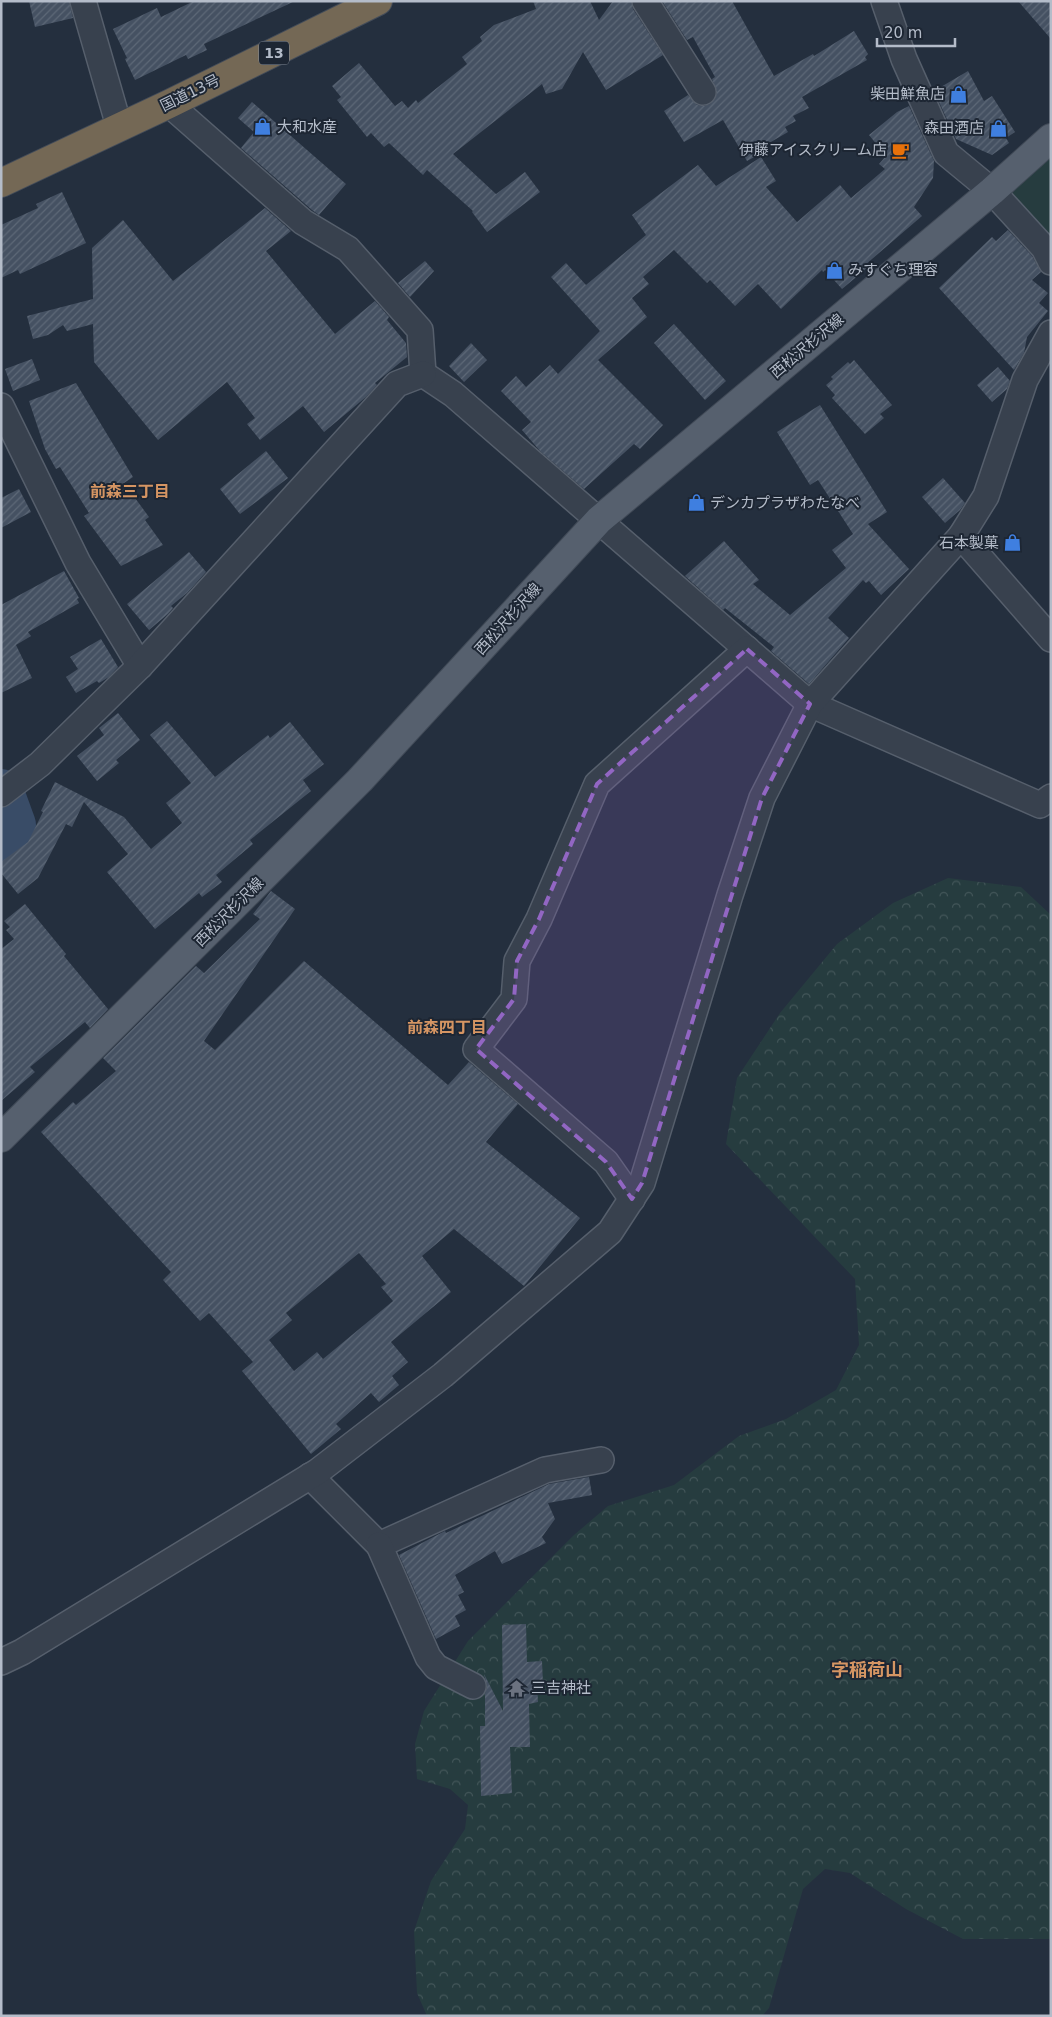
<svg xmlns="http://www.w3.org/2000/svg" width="1052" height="2017" font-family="'DejaVu Sans','Noto Sans JP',sans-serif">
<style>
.forest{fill:url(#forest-crowns)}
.park{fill:#263c3f}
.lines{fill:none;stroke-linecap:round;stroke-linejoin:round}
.river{stroke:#394c67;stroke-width:46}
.building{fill:url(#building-hatch);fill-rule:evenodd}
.minor-casing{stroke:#565f6c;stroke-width:28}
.major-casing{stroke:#414a57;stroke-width:30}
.highway-casing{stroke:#434c59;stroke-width:30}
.minor{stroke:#38414e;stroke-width:25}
.major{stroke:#56606e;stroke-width:28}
.highway{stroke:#746855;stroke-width:28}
.marked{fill:#9266c3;fill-opacity:0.2;stroke:#9266c3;stroke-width:4;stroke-dasharray:10 6;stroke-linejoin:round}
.labels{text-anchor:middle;stroke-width:4;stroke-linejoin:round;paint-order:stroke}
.shield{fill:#1d2633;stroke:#878f9c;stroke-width:1}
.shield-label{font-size:14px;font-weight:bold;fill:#b4bcc9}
.street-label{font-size:15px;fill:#b4bcc9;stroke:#1d2633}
.poi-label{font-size:15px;fill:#b4bcc9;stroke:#1d2633;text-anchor:end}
.neighbourhood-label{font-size:16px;font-weight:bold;fill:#d59563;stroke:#1d2633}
.quarter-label{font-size:18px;font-weight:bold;fill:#d59563;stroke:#1d2633}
</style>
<defs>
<pattern id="forest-crowns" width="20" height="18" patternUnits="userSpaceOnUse" patternTransform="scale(1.25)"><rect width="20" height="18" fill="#263c3f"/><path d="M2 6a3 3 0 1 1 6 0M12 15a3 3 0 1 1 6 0" fill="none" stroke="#435659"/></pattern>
<pattern id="building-hatch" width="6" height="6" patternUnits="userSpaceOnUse" patternTransform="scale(1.25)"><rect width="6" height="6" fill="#455162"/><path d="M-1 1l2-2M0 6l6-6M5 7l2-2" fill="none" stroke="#5d6877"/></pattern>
</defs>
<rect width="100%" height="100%" fill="#242f3e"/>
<!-- forest -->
<polygon class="forest" points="948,878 1021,887 1051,915 1051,1939 963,1939 906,1909 850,1873 825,1869 803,1889 769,2008 762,2016 427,2016 417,1993 414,1931 431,1881 465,1829 468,1805 450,1789 417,1779 415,1744 424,1711 468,1641 574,1535 608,1506 674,1485 739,1436 786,1419 836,1390 859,1345 855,1279 726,1144 737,1078 780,1013 837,944 893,903"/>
<!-- park -->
<polygon class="park" points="1051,155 1051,248 1007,193"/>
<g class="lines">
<!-- river -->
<polyline class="river" points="1,792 13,825 1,838"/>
</g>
<!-- building -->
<g class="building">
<polygon points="29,1 69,1 73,18 35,27"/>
<polygon points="194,1 295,1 204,44 207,50 188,59 186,55 135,80 125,59 127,58 113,29 157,8 161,17"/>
<polygon points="533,1 590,1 599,20 613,1 631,1 633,9 663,55 606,90 583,52 562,89 546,94 542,84 453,154 496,194 525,172 540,192 487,232 472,212 473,211 427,170 423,175 389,143 384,147 371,133 367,137 337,100 341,97 332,86 359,63 395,106 402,101 408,108 416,100 418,103 467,64 462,57 482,41 480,37 494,25 536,9"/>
<polygon points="662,1 732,1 774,76 813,54 814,56 854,31 868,54 865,57 867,60 802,97 809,108 793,116 796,121 785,127 788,132 764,146 767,150 747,161 723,120 684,142 664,111 688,95 697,105 704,106 710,104 715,99 717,92 712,79 715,77 693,37 687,40"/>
<polygon points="1018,1 1051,1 1051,39"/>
<polygon points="968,71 984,101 992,96 1015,132 1006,138 1009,143 992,155 956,139 934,91"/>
<polygon points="252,102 346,184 319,215 312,210 241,148 254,132 238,118"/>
<polygon points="909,106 934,161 933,178 914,207 922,216 865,265 867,268 842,289 825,270 823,272 822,270 781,309 758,284 735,306 710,280 707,283 674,250 643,277 649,284 632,298 647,317 598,360 663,425 640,449 634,444 584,489 540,451 522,430 531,422 501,391 516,376 526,387 550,365 558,374 600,331 551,277 566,263 586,285 646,235 632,215 698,165 716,186 761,157 776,181 766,187 797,222 840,185 851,198 885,169 879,164 886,156 869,135 897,112"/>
<polygon points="62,192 86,243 20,274 18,270 1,278 1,225 38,208 36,204"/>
<polygon points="265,208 291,231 266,251 335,334 375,301 389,317 387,320 406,343 407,357 375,383 377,385 366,397 324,432 303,406 260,440 247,424 255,418 227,382 158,440 94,362 93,324 67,331 63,325 48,335 33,339 27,316 93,299 92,248 123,220 173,281"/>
<polygon points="1008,230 1032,256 1041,272 1032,280 1048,293 1039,303 1048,311 1027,337 1024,353 1014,370 939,288 992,237 996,241"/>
<polygon points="425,261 434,271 410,297 398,283"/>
<polygon points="674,324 726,381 705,400 654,343"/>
<polygon points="471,343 487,360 464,382 449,366"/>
<polygon points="32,359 40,380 13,391 5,369"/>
<polygon points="854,360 892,405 880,414 884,418 865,434 832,398 835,395 826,385 833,379 831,377 848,362 850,364"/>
<polygon points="998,367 1010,381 1007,389 992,402 977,385"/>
<polygon points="76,383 133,477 124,483 149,517 145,520 163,545 121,566 84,516 89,513 60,467 56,469 45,449 29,401"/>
<polygon points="820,405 887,512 868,524 909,569 881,595 869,581 866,583 863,580 828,618 849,638 809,684 771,651 774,647 725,608 723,610 685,576 724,541 759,580 753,584 790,615 846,568 832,550 853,534 818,480 810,485 777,432"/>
<polygon points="266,451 288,478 240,514 220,489"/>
<polygon points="943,478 965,503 960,510 945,523 922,497"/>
<polygon points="19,489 31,512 1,528 1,498"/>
<polygon points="189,552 206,572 187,593 171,606 173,608 168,614 149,630 127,604"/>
<polygon points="64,571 79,598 77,599 79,603 28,632 31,636 16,645 32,678 1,693 1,605"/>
<polygon points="101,639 118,667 109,677 99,683 97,681 76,693 66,677 78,669 70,657"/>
<polygon points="118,713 140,740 116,760 119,763 97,781 77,756 104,735 99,728"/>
<polygon points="167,721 215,777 268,735 270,738 290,722 324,764 303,780 311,791 250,840 253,844 216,875 222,882 202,897 199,893 155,929 107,872 128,854 84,802 72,827 66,824 38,878 18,894 1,873 1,862 28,842 43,812 41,811 55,782 124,817 151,849 182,823 166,803 191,783 150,735"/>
<path d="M271,891L295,909L204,1041L215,1050L304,961L448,1085L469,1062L518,1104L486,1142L580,1218L524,1286L454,1229L422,1256L451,1292L391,1342L408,1362L392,1376L399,1385L379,1402L371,1393L336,1424L341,1429L311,1454L242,1371L253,1362L209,1313L200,1321L163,1280L171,1272L41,1132L73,1102L76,1105L116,1071L103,1058L196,966L204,973L260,919L253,914ZM359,1253L386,1284L381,1287L393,1301L323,1359L317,1352L294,1371L269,1340L292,1320L286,1313Z"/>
<polygon points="25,904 66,954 64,956 108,1009 90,1028 85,1022 30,1067 35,1072 1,1101 1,949 14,939 6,930 10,927 4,921"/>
<polygon points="589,1477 592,1495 548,1503 555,1519 542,1537 546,1543 502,1564 495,1551 455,1575 464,1592 458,1595 466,1610 455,1616 460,1626 436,1639 399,1555 441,1533 445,1531 446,1533 549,1484"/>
<polygon points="526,1624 527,1662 542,1661 543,1684 537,1684 538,1702 529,1704 530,1747 510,1747 512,1793 481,1796 480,1726 485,1726 485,1694 487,1686 484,1674 503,1711 502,1625"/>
</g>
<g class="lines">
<defs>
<g id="minor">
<polyline points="83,1 119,126"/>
<polyline points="645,1 703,92"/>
<polyline points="884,1 904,59 946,153 992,191 1044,248 1051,262"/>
<polyline points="169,104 303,222 348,249 420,330 423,374"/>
<polyline points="423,374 453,394 810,704 1040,805 1051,797"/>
<polyline points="1,406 78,563 140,666"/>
<polyline points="961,536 1051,639"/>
<polyline points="1,794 40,764 140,666 397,384 423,374"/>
<polyline points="632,1199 606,1162 476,1049 514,999 517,961 539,919 597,784 747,649"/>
<polyline points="310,1476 379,1545 545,1470 601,1460"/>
<polyline points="379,1545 428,1657 436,1667 473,1686"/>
<polyline points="1,1662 22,1652 317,1472 443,1375 610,1232 642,1183 730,895 762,798 810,704 961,536 986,496 1025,380 1051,333"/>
</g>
<polyline id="major" points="1,1138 360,780 599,520 992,191 1051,138"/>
<polyline id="highway" points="1,183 169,104 378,1"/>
</defs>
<!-- minor casing -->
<use href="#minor" class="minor-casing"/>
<!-- major casing -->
<use href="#major" class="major-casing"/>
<!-- highway casing -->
<use href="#highway" class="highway-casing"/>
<!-- minor -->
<use href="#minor" class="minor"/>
<!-- major -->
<use href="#major" class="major"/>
<!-- highway -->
<use href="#highway" class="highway"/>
</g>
<!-- marked area -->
<path class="marked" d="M747,649L810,704L762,798L642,1183L632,1199L606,1162L476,1049L514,999L517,961L539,919L597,784Z"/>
<!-- icons -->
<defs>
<symbol id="shop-bare" viewBox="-9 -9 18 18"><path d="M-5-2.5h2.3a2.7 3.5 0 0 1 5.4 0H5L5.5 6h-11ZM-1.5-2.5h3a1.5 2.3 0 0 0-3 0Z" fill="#3f7fe0" stroke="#1d2633" stroke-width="2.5" paint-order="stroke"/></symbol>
<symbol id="cafe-bare" viewBox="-9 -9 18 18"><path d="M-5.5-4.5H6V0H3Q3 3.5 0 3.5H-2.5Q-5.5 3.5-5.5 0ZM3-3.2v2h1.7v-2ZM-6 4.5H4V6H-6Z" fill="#e8710a" stroke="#1d2633" stroke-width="2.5" paint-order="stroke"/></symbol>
<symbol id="temple-bare" viewBox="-9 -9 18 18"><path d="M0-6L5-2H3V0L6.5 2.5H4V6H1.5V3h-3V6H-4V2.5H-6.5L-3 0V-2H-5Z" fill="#6b7280" stroke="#1d2633" stroke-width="2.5" paint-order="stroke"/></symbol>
</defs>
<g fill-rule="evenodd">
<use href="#shop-bare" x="946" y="82" width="25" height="25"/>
<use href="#shop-bare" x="250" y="114" width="25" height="25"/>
<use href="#shop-bare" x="986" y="116" width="25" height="25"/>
<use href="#cafe-bare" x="888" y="138" width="25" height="25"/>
<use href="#shop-bare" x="822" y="258" width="25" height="25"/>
<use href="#shop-bare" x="684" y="490" width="25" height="25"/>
<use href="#shop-bare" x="1000" y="530" width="25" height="25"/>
<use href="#temple-bare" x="504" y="1676" width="25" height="25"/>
</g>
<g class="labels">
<!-- shield labels -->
<rect class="shield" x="259" y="41.5" width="30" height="23" rx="4"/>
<g class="shield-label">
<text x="274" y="58">13</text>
</g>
<!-- street labels -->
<g class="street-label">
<text transform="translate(190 93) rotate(-26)" y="5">国道13号</text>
<text transform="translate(807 346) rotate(-40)" y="5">西松沢杉沢線</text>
<text transform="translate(508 619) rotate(-48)" y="5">西松沢杉沢線</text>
<text transform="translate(229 912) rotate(-45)" y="5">西松沢杉沢線</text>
</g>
<!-- poi labels -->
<g class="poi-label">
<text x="945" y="99">柴田鮮魚店</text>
<text x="277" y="132" text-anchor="start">大和水産</text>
<text x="984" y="133">森田酒店</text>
<text x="887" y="155">伊藤アイスクリーム店</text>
<text x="848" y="275" text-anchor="start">みすぐち理容</text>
<text x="710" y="508" text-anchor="start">デンカプラザわたなべ</text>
<text x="999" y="548">石本製菓</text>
<text x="531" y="1693" text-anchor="start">三吉神社</text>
</g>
<!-- neighbourhood labels -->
<g class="neighbourhood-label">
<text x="130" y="497">前森三丁目</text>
<text x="447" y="1033">前森四丁目</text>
</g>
<!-- quarter labels -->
<g class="quarter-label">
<text x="867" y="1676">字稲荷山</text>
</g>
</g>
<!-- border -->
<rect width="1052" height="2017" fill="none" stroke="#b4bcc9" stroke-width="5"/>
<!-- scale -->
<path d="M877 38v8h78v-8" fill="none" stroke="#b4bcc9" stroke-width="2.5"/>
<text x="884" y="38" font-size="15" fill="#b4bcc9" stroke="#1d2633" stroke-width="4" paint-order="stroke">20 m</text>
</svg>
